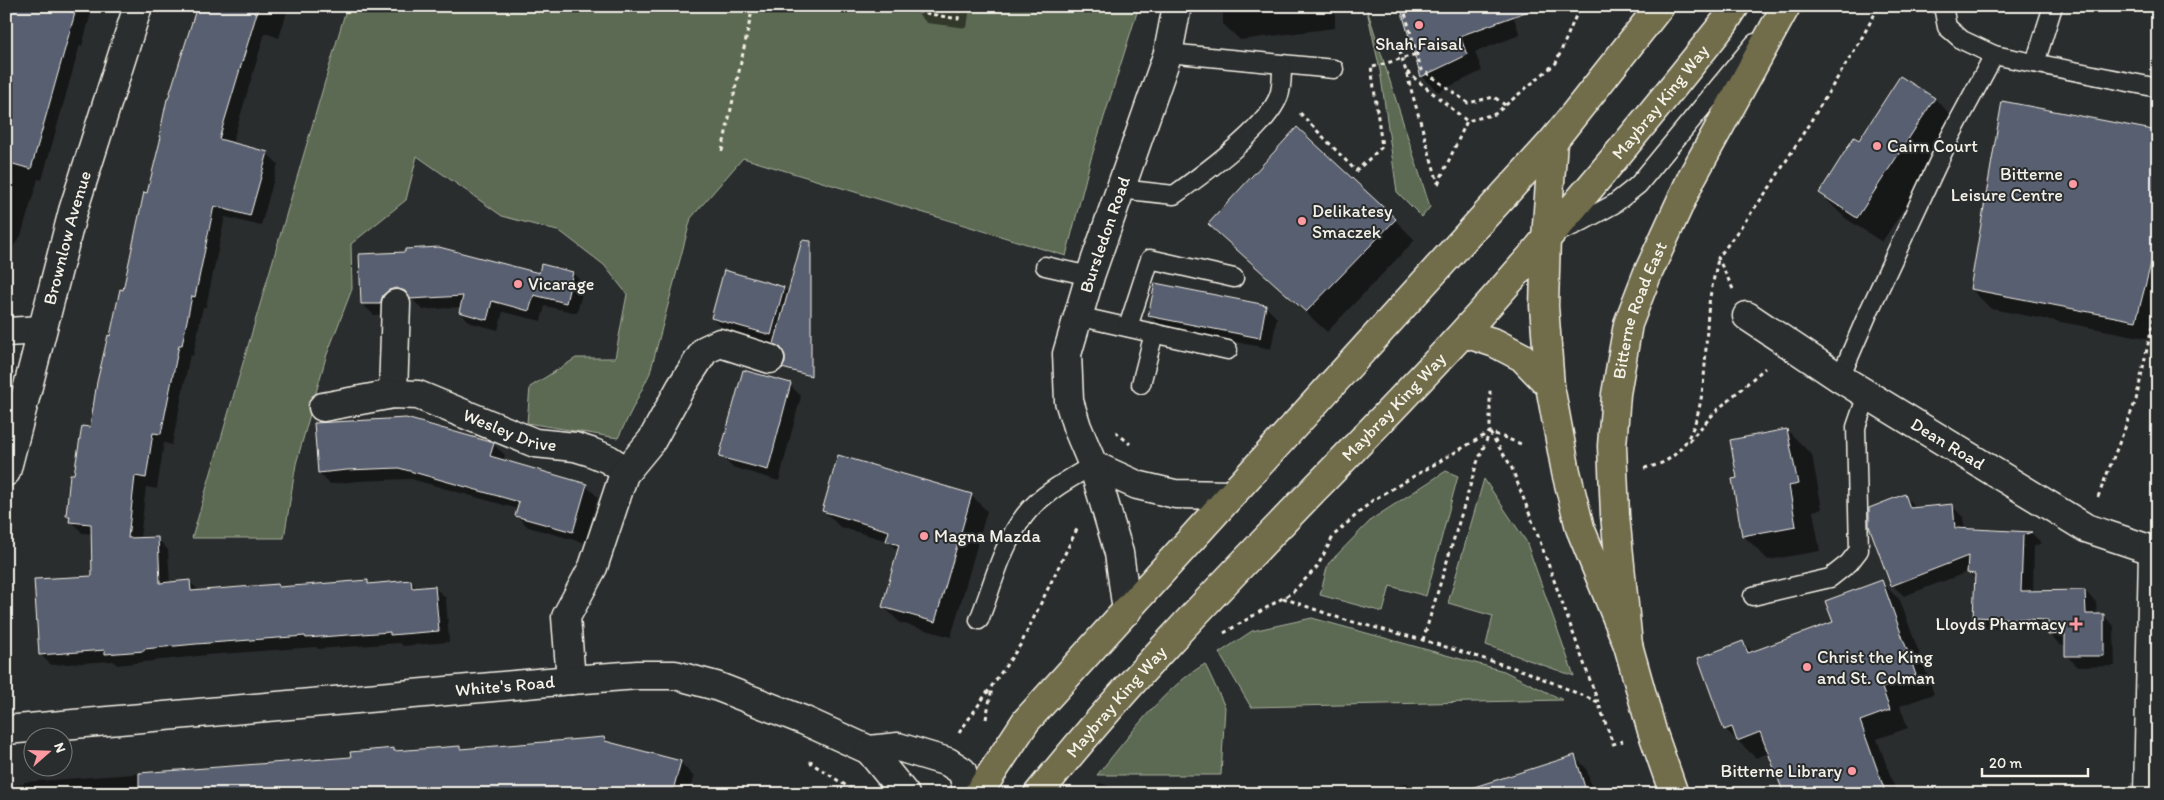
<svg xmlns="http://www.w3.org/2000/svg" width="2164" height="800" font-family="Itim,sans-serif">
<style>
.green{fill:#5c6a52;stroke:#a8ae9d}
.shadow{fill:#0007}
.building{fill:#585f70;stroke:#f4f1e8}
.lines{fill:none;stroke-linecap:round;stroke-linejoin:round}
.service-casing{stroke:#f4f1e8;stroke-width:21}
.minor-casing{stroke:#f4f1e8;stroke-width:31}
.primary-casing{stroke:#f4f1e8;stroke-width:31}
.path{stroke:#f4f1e8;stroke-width:3;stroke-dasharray:4 4;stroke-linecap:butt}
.service{stroke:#2a2d2e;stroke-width:18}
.minor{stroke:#2a2d2e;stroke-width:28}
.primary{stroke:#716d4b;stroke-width:28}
.path-bridge{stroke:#f4f1e8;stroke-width:3;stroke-dasharray:4 4;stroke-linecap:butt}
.poi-dot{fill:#ff9aa2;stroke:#2a2d2e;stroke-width:2}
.labels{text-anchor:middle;stroke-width:4;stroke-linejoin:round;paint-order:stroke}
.poi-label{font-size:18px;fill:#f4f1e8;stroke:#2a2d2e;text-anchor:start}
.street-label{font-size:18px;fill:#f4f1e8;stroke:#2a2d2e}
</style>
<rect width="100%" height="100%" fill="#2a2d2e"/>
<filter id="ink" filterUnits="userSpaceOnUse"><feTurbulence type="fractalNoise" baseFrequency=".02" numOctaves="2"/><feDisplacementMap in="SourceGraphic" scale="10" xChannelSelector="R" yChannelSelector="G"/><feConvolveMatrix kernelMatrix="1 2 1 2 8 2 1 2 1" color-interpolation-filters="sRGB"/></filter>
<g filter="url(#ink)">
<!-- green -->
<g class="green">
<polygon points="347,6 1139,6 1090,162 1066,256 743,158 691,218 650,373 618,438 527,423 530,387 576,358 615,358 627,294 604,265 561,232 502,216 417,156 406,200 351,244 352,289 326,357 296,464 284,538 192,538"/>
<polygon points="1366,6 1430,207 1422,217 1397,192 1380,70"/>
<polygon points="1446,471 1458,476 1426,596 1390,586 1383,612 1320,595 1328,564 1372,519"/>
<polygon points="1484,479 1526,541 1574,676 1486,645 1493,616 1448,603"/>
<polygon points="1312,618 1504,671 1563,700 1251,707 1219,653 1252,631"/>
<path d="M1205,664L1225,707L1221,775H1097C1128,738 1162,689 1205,664Z"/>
</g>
<!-- shadow -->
<g class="shadow">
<polygon points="6,6 93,6 82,46 80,45 42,180 38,179 21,236 6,256"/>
<polygon points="201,6 289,6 279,38 265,33 232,144 267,153 278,164 261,226 225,217 206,307 203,307 193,356 190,355 172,445 164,443 157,489 146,487 140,539 157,538 168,550 170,583 190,582 200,592 278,586 281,588 367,582 371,585 410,581 417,588 434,587 446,598 449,642 403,646 400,643 318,649 316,647 207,655 117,665 113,661 51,665 40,654 93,577 93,534 82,533 67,515 75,476 91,429 111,338 162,138 160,136"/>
<polygon points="910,6 970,6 967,28 927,23"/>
<polygon points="983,6 1005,6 1004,9"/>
<polygon points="1223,6 1335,6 1335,28 1240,40 1223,24"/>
<polygon points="1401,6 1510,6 1520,35 1475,52 1482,71 1438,92 1422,76"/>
<polygon points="1900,77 1935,99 1960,124 1882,242 1845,218 1820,193 1859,142"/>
<polygon points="2158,132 2156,340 1991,309 1971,289"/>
<polygon points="1395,220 1415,240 1327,332 1230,243"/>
<polygon points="360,255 540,274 542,265 573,273 584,285 577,313 545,306 541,321 503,312 498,330 471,323 460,312 461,307 423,310 414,301 409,299 400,301 392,314 374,315 362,304"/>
<polygon points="783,288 795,299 782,346 724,329 712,318"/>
<polygon points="1266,307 1277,318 1271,349 1161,327 1150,316"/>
<polygon points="790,385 801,396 779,481 732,467 721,456"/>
<polygon points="1787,430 1812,455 1822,509 1813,511 1820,551 1768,560 1743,535 1739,479"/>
<polygon points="493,444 505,455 503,461 586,486 598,497 585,543 528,527 516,515 518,509 411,479 359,481 330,484 319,473"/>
<polygon points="971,495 987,511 951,637 900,623 884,607 899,552 888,541 840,527 824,511"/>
<polygon points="1905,496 1917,509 1952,506 1963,517 1965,530 2031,533 2042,543 2034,546 2033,592 2085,591 2096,602 2097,615 2103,615 2114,626 2115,666 2078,667 2067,656 2066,645 2060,645 2049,634 2049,630 1986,628 1975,617 1976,580 1968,572 1904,596 1892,585"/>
<polygon points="1881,582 1900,600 1934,694 1900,706 1908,728 1877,739 1897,794 1784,794 1769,753 1756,758 1725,729 1743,643 1753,652 1835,622"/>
<polygon points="604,738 609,743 680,762 694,777 690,794 6,794 6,786 24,784 24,782 352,758 394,749 397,752 459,748 462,750"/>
<polygon points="1575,757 1586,768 1594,794 1447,794"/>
<polygon points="1099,783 1134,794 1096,794"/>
<polygon points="1407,783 1418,794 1370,794"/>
</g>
<!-- building -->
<g class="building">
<polygon points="6,6 53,6 75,13 31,169 6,162"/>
<polygon points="197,6 259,6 219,139 268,152 250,216 214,206 195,297 192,296 182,345 179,345 161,434 153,433 146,478 135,476 128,538 158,537 160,583 190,580 191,591 278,584 279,587 368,580 368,584 411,580 412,588 435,586 439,631 390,635 390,632 306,638 305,636 196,644 144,649 144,651 105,654 105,650 39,655 34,579 92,576 91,524 69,522 70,516 66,516 70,474 74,474 82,426 90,427 97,382 108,335 110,336 120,289 123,290 144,192 147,193 161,137 159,137 167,99 168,99"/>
<polygon points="1400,6 1531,6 1531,10 1460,36 1467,55 1421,77"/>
<polygon points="1900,76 1935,98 1857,218 1819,193 1854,137 1859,140"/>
<polygon points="2002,101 2158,131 2158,237 2136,321 1970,289"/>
<polygon points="1297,127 1396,219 1306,312 1208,224"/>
<polygon points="802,240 811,241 811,376 782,368 785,363 785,355 781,348 774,344"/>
<polygon points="439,247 539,273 541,264 573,272 566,303 534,295 529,311 492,301 487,320 459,312 463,296 410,299 405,291 396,288 389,290 383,295 380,304 361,304 359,254 405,252 405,249"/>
<polygon points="724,270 784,287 771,335 711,318"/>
<polygon points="1155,283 1266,305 1260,338 1148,316"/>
<polygon points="743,370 791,383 768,470 719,457"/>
<polygon points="406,418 494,443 490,456 587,484 573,532 515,516 519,502 399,468 347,470 318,473 314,423"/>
<polygon points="1787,429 1798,484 1789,486 1796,526 1742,536 1732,479 1737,478 1730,440"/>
<polygon points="838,455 972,494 935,622 882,607 899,545 886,541 889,531 822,511"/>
<polygon points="1905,494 1910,508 1953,504 1955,528 2032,532 2023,535 2021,591 2085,590 2086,614 2104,614 2104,656 2065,656 2065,634 2048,635 2048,620 1973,617 1975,574 1967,573 1968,556 1891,586 1869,526 1869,508"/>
<polygon points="1882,580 1916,675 1882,688 1890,710 1860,721 1886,794 1784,794 1760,732 1737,741 1732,727 1724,730 1698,658 1743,641 1748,653 1833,622 1825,601"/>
<polygon points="604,737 605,741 681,761 672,794 139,794 139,773 351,757 350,752 394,748 394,751 460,746 460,749"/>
<polygon points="1575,755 1587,794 1472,794 1471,788"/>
</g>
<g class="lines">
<defs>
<g id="service">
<polyline points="1943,6 1947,27 1962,40 1994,55 2158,88"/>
<polyline points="1168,53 1334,69"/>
<polyline points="2035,63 2053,6"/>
<path d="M1120,189L1174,195C1202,175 1272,125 1280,92C1282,83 1282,73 1282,65"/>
<polyline points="1554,234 1579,223 1614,204 1638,185 1755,43"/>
<polyline points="1045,266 1090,276"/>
<polyline points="1077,316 1228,350"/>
<polyline points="1128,327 1150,259 1234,278"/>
<polyline points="1840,378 1869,311 1950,137 1994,55"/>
<polyline points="1141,384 1154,333"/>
<polyline points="1753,596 1830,578 1849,563 1859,550 1856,427 1867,395"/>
<path d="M979,620C993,585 1002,544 1025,515C1041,494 1071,478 1093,465"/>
</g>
<g id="minor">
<path id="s1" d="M1747,316L1840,378L2086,528L2158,552"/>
<polyline points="6,332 42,330"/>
<polyline points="393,394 396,304"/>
<path id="s2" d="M323,407L393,394L418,395L535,443L575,447L591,452L608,459L626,471"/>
<polyline points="1093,465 1137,485 1175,494 1230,495"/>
<path id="s3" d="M6,472L73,211L138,6"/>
<path id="s4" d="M1127,611L1119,553L1093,465L1077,427L1069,401L1067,354L1090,276L1168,53L1177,6"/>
<polyline points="571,680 566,617 593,567 624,474 652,440 681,387 705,350 720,343 770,359"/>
<path id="s5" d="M6,730L571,680L638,675H675L716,686L803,720L869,750L898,747L948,762L962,771L969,794"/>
<polyline points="869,750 905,794"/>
<polyline points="2148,794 2153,551"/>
</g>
<g id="primary">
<polyline points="1553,141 1546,238 1544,306 1550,386 1566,472 1580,528 1628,645 1652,731 1674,794"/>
<polyline points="1464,333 1495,343 1522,357 1550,386"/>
<path id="s6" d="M1628,645L1615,515L1612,446L1616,394L1628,324L1647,275L1692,177L1786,6"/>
<polyline points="978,794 1026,721 1553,141 1660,6"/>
<path id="s7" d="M1038,794C1168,630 1322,487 1463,333C1554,233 1640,129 1724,23L1735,6"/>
</g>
</defs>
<!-- service casing -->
<use href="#service" class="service-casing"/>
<!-- minor casing -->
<use href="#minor" class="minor-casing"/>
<!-- primary casing -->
<use href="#primary" class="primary-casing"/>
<!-- path -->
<g class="path">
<polyline points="886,6 958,19 960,6"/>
<polyline points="1403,6 1421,69 1468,103 1494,97 1505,105"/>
<polyline points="1400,51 1438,183"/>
<polyline points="1407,72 1467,121"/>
<polyline points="1300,113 1356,171 1382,147 1371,66 1373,67"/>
<polyline points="722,151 753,6"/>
<polyline points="1438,184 1467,121 1495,114 1556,63 1580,6"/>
<polyline points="1733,289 1718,258 1770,187 1859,43 1879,6"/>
<polyline points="1116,432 1130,444"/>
<polyline points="1490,433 1511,466 1538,536 1598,702"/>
<polyline points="1689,441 1717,410 1765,368"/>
<path d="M1644,468C1715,458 1702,356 1709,304C1711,289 1715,274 1718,259"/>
<polyline points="2098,497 2136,400 2158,298"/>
<polyline points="1283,598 1342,619 1423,640 1527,672 1598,702 1613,744 1623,741"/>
<polyline points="1224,633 1293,592 1317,567 1334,535 1373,500 1490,432 1521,444"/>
<polyline points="1423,640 1477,463 1490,432 1490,388"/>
<polyline points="986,719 992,688"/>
<polyline points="959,733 1021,644 1077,529"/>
<polyline points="811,760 811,763 859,794"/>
</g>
<!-- service -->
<use href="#service" class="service"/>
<!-- minor -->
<use href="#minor" class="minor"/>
<!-- primary -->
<use href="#primary" class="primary"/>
<!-- path-bridge -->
<polyline class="path-bridge" points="1373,67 1417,54"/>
</g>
</g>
<!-- markers -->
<g class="poi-dot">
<circle cx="1419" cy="25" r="5"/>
<circle cx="1877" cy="146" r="5"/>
<circle cx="2073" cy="184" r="5"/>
<circle cx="1302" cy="221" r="5"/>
<circle cx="518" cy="284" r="5"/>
<circle cx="924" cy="536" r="5"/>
<path d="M2073.5 616.5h5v5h5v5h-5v5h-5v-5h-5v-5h5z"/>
<circle cx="1807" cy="667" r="5"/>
<circle cx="1852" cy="771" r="5"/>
</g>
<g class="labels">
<!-- poi labels -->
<g class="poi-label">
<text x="1419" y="50" text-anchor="middle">Shah Faisal</text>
<text x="1887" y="152">Cairn Court</text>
<text x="2063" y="180" text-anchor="end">Bitterne<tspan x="2063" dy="21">Leisure Centre</tspan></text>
<text x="1312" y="217">Delikatesy<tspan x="1312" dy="21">Smaczek</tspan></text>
<text x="528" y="290">Vicarage</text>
<text x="934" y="542">Magna Mazda</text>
<text x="2066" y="630" text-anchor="end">Lloyds Pharmacy</text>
<text x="1817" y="663">Christ the King<tspan x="1817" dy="21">and St. Colman</tspan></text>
<text x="1842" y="777" text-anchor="end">Bitterne Library</text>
</g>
<!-- street labels -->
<g class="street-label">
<text dy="6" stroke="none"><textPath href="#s7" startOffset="931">Maybray King Way</textPath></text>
<text dy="6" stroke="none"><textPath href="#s4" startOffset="391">Bursledon Road</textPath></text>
<text dy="6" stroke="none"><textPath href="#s3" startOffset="242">Brownlow Avenue</textPath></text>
<text dy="6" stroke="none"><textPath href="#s6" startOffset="339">Bitterne Road East</textPath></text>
<text dy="6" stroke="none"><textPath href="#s7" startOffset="526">Maybray King Way</textPath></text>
<text dy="6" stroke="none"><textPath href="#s2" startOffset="195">Wesley Drive</textPath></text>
<text dy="6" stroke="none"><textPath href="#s1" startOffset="238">Dean Road</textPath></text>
<text dy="6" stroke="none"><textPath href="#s5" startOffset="501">White's Road</textPath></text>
<text dy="6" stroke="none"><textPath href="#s7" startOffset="121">Maybray King Way</textPath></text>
</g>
</g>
<!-- margin -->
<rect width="2164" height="800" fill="none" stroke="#2a2d2e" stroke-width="25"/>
<rect x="12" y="12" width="2139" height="775" fill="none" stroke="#f4f1e8" stroke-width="2" filter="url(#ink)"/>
<!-- north arrow -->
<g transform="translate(48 752) rotate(70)"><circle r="24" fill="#2a2d2e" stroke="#7b7b78"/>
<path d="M0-4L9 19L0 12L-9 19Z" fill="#ff9aa2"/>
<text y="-8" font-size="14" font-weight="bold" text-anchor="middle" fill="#f4f1e8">N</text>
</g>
<!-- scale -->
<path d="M1982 768v8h106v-8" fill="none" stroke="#f4f1e8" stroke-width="2.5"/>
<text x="1989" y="768" font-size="15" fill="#f4f1e8" stroke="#2a2d2e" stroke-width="4" paint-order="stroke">20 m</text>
</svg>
